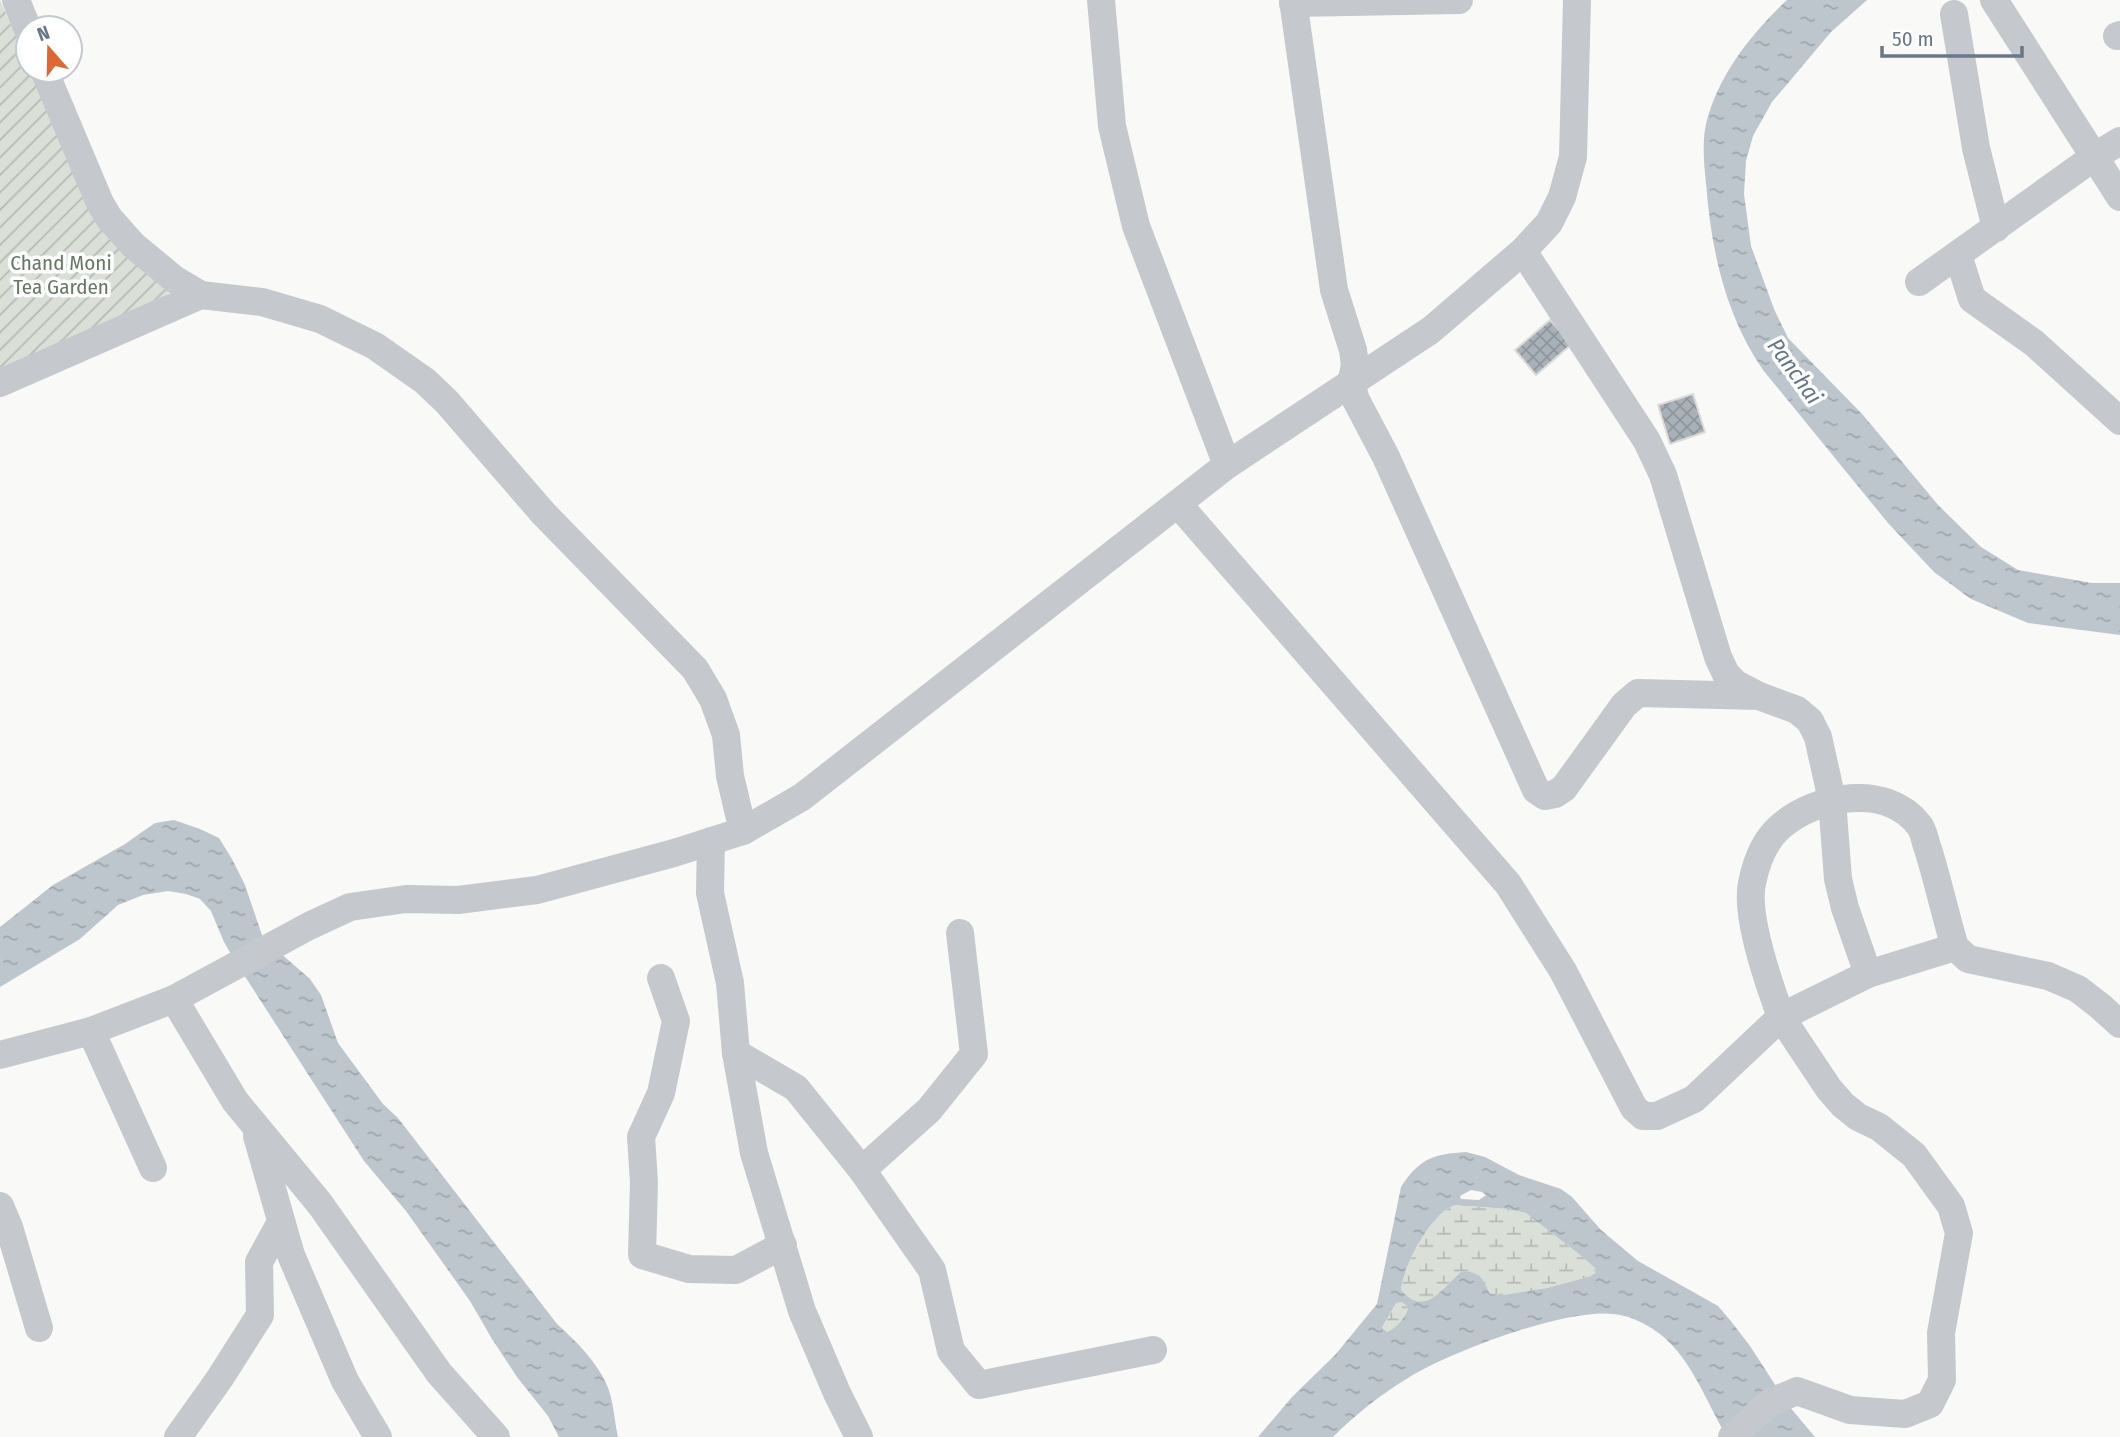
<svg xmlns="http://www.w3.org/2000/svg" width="2120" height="1437" font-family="'Fira Sans Condensed',sans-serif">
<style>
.wetland{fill:url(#wetland-marsh)}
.garden{fill:url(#garden-furrows)}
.water{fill:url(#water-ripples);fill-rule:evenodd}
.building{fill:url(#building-cross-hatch);stroke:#dbdbd9;stroke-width:2}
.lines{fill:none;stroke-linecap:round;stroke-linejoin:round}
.minor{stroke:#c5c8cc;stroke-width:28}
.labels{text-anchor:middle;stroke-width:7;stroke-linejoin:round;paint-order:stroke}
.park-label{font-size:21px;fill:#667964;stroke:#fff}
.water-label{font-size:23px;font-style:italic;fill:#657882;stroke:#fff}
</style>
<defs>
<pattern id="wetland-marsh" width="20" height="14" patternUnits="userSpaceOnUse" patternTransform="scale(1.75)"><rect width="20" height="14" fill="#dae0d8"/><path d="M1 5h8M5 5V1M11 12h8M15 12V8" fill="none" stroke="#b5bab5"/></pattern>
<pattern id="garden-furrows" width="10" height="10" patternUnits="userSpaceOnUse" patternTransform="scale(1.75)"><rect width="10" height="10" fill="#dae0d8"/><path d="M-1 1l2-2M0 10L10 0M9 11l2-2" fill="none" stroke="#b5bab5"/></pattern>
<pattern id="water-ripples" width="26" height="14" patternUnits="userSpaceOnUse" patternTransform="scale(1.75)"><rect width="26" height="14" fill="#bdc6cc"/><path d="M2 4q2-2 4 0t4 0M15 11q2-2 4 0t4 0" fill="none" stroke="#9ea6ab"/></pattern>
<pattern id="building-cross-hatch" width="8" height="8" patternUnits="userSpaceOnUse" patternTransform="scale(1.75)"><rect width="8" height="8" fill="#a9b1b8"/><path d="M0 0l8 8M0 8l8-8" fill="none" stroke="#8e959b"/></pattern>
</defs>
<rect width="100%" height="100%" fill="#f9f9f7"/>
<!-- wetland -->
<g class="wetland">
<path d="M1455,1205L1508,1209L1526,1213L1580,1255L1595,1268L1596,1272L1591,1276L1547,1288L1502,1295L1490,1294C1484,1279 1479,1272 1462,1271C1443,1285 1427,1319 1401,1291C1404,1265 1430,1214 1455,1205Z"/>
<path d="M1402,1301L1408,1307C1407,1317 1396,1328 1387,1332L1382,1329L1396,1303Z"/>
</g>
<!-- garden -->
<polygon class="garden" points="0,0 28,64 28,70 30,70 170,292 158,302 0,368"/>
<!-- water -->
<g class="water">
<path d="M1787,0H1867L1831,32L1772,102L1753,136L1746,161L1744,194L1751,246L1774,309L1788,338L1863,415L1939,506L1981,547L2018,570L2092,583H2120V635L2028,623L1971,599L1934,572L1888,523L1763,370C1725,315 1711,249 1706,183C1704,165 1702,142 1706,124C1718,75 1751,34 1787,0Z"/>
<path d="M174,820L200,829L219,838L232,859L245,885L263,938L310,979L321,995L338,1043L383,1104L398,1118L557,1324C576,1341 595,1360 606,1383C614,1400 614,1420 618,1437H559L548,1416L517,1377L492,1339L470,1301L406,1211L364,1161L235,961L224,942L211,911L200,899L186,894L168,891L143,895L118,905L80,939L0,987V927L53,885L125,844L142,832L155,823Z"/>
<path d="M1466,1152L1485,1157L1519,1175L1561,1189L1572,1197L1601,1230L1638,1261L1718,1306L1730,1320L1750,1346L1789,1406L1815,1437H1727C1705,1400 1690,1353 1653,1329C1642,1322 1627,1315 1614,1314C1565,1308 1450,1352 1408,1378C1381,1394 1355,1415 1333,1437H1258L1292,1397L1335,1355L1377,1304L1401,1187C1419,1159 1433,1154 1466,1152ZM1471,1190L1482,1192L1486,1195L1479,1200L1461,1199L1460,1196ZM1455,1205L1508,1209L1526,1213L1580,1255L1595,1268L1596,1272L1591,1276L1547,1288L1502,1295L1490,1294C1483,1278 1480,1272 1462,1271C1443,1286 1426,1319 1401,1290C1404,1265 1430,1214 1455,1205ZM1402,1302L1408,1307C1407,1317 1396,1328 1387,1332L1382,1328L1396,1303Z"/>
</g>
<!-- building -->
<g class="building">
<polygon points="1550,320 1572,344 1536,375 1515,350"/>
<polygon points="1693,394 1705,432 1670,444 1658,405"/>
</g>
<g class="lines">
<!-- minor -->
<g class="minor">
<polyline points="16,0 28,30"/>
<polyline points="1101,0 1112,126 1136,226 1227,465"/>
<polyline points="1293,0 1334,290 1353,350 1355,365 1351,384 1356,400 1386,457 1536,790 1545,796 1555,794 1564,788 1624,705 1638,693 1759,696"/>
<polyline points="1994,0 2120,197"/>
<polyline points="1293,3 1459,0"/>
<polyline points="1954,14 1976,148 1996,228"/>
<polyline points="2117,36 2120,35"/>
<polyline points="44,70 100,203 109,218 133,245 174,279 201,295 262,302 320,319 375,346 425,381 447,402 543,513 695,669 713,699 726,735 730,776 743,831"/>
<polyline points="1523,251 1647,441 1663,475 1718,657 1726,674 1736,684 1759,696 1797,710 1810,721 1818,737 1832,800 1838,879 1845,908 1868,974"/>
<polyline points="1958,255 1972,299 2034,343 2120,421"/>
<polyline points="1919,282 2094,157 2120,141"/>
<polyline points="0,383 201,295"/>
<polyline points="1178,504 1508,884 1563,971 1634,1108 1643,1116 1657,1116 1694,1099 1781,1017 1829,1089 1843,1105 1858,1117 1879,1127 1914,1155 1951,1206 1959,1233 1941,1333 1942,1380 1930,1404 1905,1414 1850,1410 1797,1391 1769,1403 1732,1437"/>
<polyline points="711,841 710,893 730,983 736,1053 754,1153 802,1311 837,1393 859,1437"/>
<path d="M1955,947L1868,974L1781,1017C1769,984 1745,916 1752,883C1756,863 1764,841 1780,827C1815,796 1886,782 1919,825C1924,831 1925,842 1928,849C1938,881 1945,914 1955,947L1968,959L2048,976L2078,989L2100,1006L2120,1024"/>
<polyline points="661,978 676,1021 661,1093 641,1137 644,1182 642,1255 689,1269 736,1270 783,1245"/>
<polyline points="174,999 235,1101 320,1204 439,1373 496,1437"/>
<polyline points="91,1031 153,1168"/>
<polyline points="736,1053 796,1088 862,1170 932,1270 951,1351 979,1385 1153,1350"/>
<polyline points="0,1055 91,1031 174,999 309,926 350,907 406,899 458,900 537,890 674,853 743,831 802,797 1227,465 1431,330 1523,251 1549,223 1562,197 1573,157 1577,0"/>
<polyline points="257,1136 291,1255 345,1381 378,1437"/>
<polyline points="862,1170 929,1110 974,1054 960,933"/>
<polyline points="0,1206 9,1227 39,1328"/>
<polyline points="178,1437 220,1378 260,1315 259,1262 281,1222"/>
</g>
</g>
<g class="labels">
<!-- park labels -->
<g class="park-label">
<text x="61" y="270">Chand Moni<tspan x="61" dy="24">Tea Garden</tspan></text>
</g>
<!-- water labels -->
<g class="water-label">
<text transform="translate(1795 371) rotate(54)" y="8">Panchai</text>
</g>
</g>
<!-- north arrow -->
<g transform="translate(49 49) rotate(340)"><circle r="33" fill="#ffffff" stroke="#c3c9cf" stroke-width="2"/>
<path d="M0-5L12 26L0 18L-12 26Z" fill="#df6731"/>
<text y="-10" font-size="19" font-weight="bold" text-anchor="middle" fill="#697787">N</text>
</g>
<!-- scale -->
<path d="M1882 46v10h140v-10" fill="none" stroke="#697787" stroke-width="3.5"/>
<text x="1892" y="46" font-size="21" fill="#697787" stroke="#ffffff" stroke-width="5" paint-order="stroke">50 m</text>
</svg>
